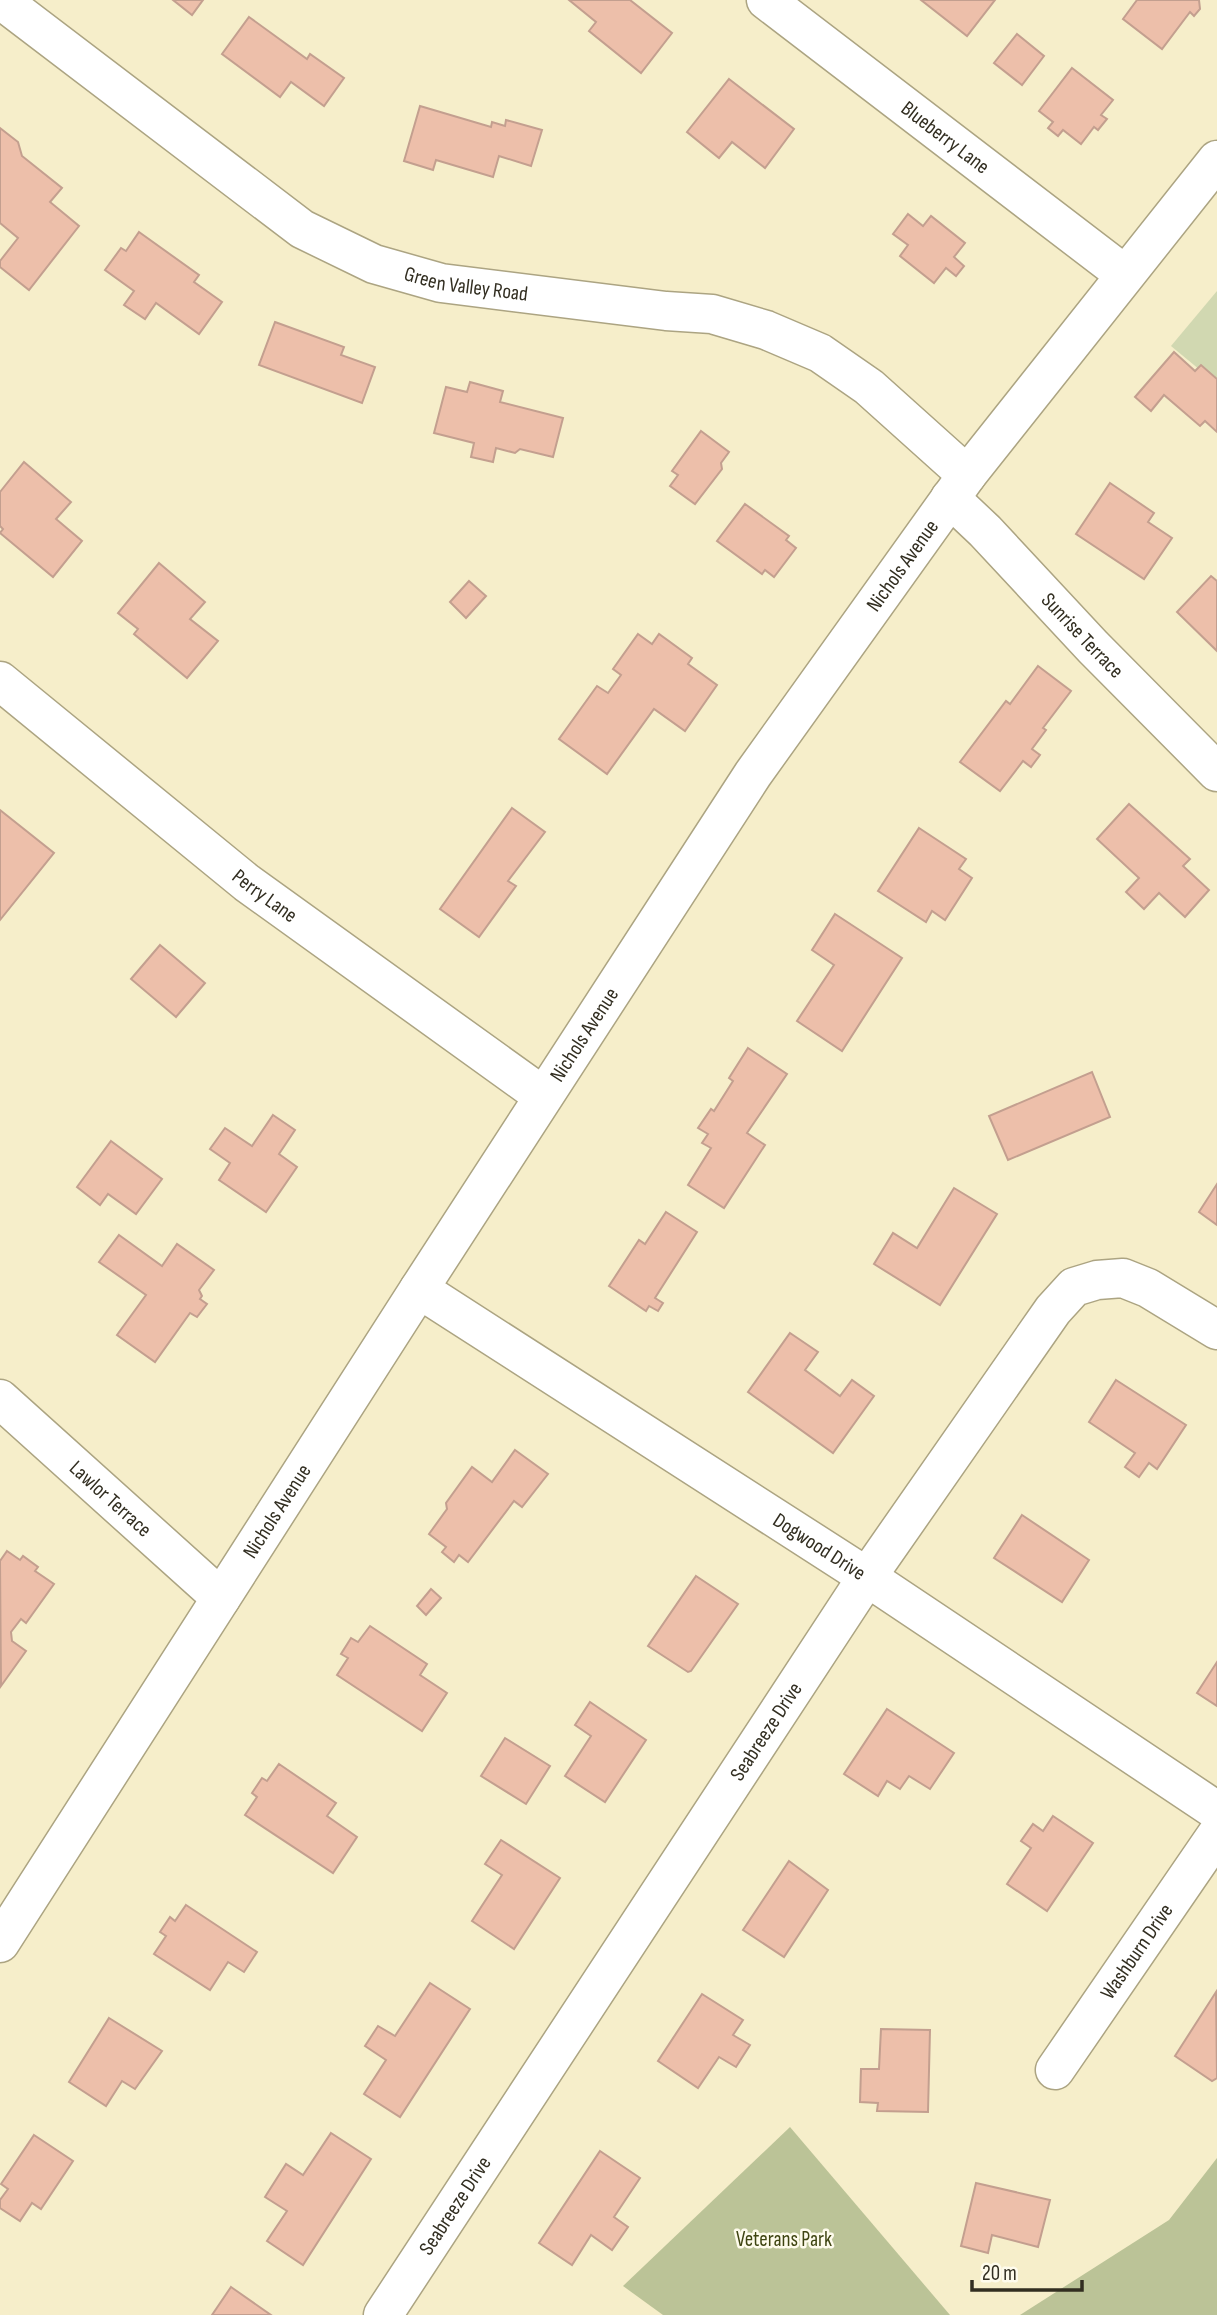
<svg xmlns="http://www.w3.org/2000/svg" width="1217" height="2315" font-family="'Sofia Sans Condensed',sans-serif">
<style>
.green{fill:#d1d8b1}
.forest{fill:#bbc397}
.building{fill:#edbfaa;stroke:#c39f8f;stroke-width:2}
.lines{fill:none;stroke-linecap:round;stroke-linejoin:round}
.minor-casing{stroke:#aca482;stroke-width:41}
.secondary-casing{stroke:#aca482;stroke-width:41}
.minor{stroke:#fff;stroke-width:38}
.secondary{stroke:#fff;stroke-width:38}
.labels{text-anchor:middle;stroke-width:5;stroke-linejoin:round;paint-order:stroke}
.street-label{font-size:21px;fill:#322e21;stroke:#fefbec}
.park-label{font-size:21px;fill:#3f4512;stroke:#fefbec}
</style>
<rect width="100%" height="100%" fill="#f6eeca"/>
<!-- green -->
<polygon class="green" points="1217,291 1217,384 1171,346"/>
<!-- forest -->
<g class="forest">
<polygon points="790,2127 950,2315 663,2315 623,2286"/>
<polygon points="1217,2158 1217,2315 1020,2315 1169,2220"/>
</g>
<!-- building -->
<g class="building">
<polygon points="173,0 203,0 192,15"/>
<polygon points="569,0 630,0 672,33 641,73 589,31 596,22"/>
<polygon points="921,0 995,0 967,36"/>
<polygon points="1137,0 1199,0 1200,9 1194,16 1190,12 1162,49 1123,19"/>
<polygon points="249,17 307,59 310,54 344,78 324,106 291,82 280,97 222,54"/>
<polygon points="1017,34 1044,56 1022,85 994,63"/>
<polygon points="1072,68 1113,100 1101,115 1107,119 1098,130 1094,127 1081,144 1063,130 1058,136 1048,128 1053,122 1039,111"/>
<polygon points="729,79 794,129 765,168 732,142 719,158 687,132"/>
<polygon points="420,106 491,127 492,122 505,126 506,120 542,130 531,166 499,156 493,177 436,160 433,170 404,161"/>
<polygon points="0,128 18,142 22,156 62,188 50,202 79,226 29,290 0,267 0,261 18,238 0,223"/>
<polygon points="908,214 923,226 931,216 965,243 954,257 964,266 956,276 946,268 934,283 900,256 908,245 893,234"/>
<polygon points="139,232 199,275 194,282 222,302 199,334 156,303 145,319 124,305 134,291 105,270 121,248 126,251"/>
<polygon points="275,322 344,347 341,355 375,367 362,403 259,365"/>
<polygon points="1174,352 1195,371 1201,365 1217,379 1217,432 1205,421 1200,426 1164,395 1151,411 1135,397"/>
<polygon points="470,382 503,391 500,402 563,418 553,457 520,449 515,453 496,448 493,462 471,457 474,443 434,433 446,387 467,392"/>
<polygon points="701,431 729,452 721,463 722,469 695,504 670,486 678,475 672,471"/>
<polygon points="24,462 71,502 56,519 82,541 53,577 0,533 3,529 0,526 0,492"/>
<polygon points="1110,483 1154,513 1148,522 1172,538 1144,579 1076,534"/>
<polygon points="745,504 789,536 786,540 796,548 774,577 765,570 762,574 717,541"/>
<polygon points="159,563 205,602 190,619 218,641 187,678 134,634 138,629 118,613"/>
<polygon points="1211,576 1217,581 1217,651 1177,612"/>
<polygon points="469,581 486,596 466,618 450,602"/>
<polygon points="638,634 652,644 659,634 692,658 688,664 717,685 685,731 654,709 607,774 559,739 597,686 608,693 621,675 613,669"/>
<polygon points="1038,666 1071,691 1043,728 1046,730 1032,749 1040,755 1031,767 1023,761 1000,791 960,762 1006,701 1010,704"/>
<polygon points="1129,804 1190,859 1183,866 1209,890 1185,917 1159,893 1144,909 1126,892 1139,878 1097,839"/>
<polygon points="512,808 545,832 508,881 516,886 479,937 440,909"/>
<polygon points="0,810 54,853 0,920"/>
<polygon points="919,828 966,859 959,869 972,878 945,920 932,911 926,922 878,891"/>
<polygon points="835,914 902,958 842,1051 797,1021 834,965 812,950"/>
<polygon points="160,945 205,983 176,1017 131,979"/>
<polygon points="748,1048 787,1074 747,1133 765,1145 724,1208 688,1185 711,1148 702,1143 708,1134 698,1128 711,1109 714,1111 733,1081 729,1078"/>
<polygon points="1092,1072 1110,1117 1008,1160 989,1116"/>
<polygon points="273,1115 295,1130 279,1154 297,1167 266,1212 219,1180 230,1163 210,1149 225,1128 252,1146"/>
<polygon points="111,1141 162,1179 136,1214 108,1194 100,1205 77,1187"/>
<polygon points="1217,1184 1217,1225 1199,1212"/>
<polygon points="954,1188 997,1214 940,1305 874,1264 893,1233 917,1248"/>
<polygon points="666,1212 697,1232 655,1298 663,1303 658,1311 649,1306 646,1311 609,1286 639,1240 645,1244"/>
<polygon points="119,1235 162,1266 177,1244 214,1270 199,1290 202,1296 200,1299 207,1304 197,1317 190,1313 155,1362 117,1335 146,1295 99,1262"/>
<polygon points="790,1333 818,1352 805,1370 840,1396 852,1380 874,1396 833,1453 748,1392"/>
<polygon points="1116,1380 1186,1425 1157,1469 1149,1463 1139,1477 1125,1467 1135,1453 1089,1422"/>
<polygon points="515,1450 548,1474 522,1507 514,1501 468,1562 459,1555 454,1562 442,1552 446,1547 429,1534 447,1509 446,1503 472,1467 492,1482"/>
<polygon points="1022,1515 1089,1560 1062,1602 994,1558"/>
<polygon points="7,1551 20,1560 23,1556 38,1567 35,1571 54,1584 26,1623 21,1619 11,1632 12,1641 26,1651 1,1686 0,1561"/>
<polygon points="696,1576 738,1604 691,1671 688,1672 648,1646"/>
<polygon points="431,1589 441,1598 426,1615 417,1606"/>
<polygon points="370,1626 427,1664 420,1675 447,1693 422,1731 337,1675 348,1658 341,1654 351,1638 358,1642"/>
<polygon points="1217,1662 1217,1706 1197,1693"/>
<polygon points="590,1702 646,1740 605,1802 565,1776 591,1736 575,1725"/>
<polygon points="887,1709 954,1753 930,1789 909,1776 900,1789 887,1781 878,1796 844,1774"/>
<polygon points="505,1738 550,1766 526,1804 481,1776"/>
<polygon points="279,1764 336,1803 327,1816 357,1837 333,1873 245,1815 257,1797 252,1793 262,1778 267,1781"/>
<polygon points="1053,1816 1093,1843 1047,1911 1007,1884 1031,1848 1021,1841 1033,1824 1043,1831"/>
<polygon points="501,1840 560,1878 514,1949 472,1921 502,1875 485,1864"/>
<polygon points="789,1861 828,1890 784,1957 743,1930"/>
<polygon points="186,1905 257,1952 244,1972 228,1962 210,1990 154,1954 166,1936 160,1932 170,1917 175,1921"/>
<polygon points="430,1983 470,2009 400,2117 364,2094 386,2060 365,2046 378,2026 395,2036"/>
<polygon points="1216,1992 1217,2078 1212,2081 1175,2056"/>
<polygon points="702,1994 743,2020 733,2035 750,2045 736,2067 719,2057 698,2088 658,2061"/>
<polygon points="109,2018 162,2051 135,2089 122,2081 106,2106 69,2082"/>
<polygon points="881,2029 930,2030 928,2112 877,2111 878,2103 860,2102 861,2069 879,2069"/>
<polygon points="331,2133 371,2159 303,2265 267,2241 287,2211 265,2197 286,2164 303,2175"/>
<polygon points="34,2135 73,2161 41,2209 32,2203 20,2221 0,2208 0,2200 8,2189 1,2184"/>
<polygon points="600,2151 640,2178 614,2217 628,2227 612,2250 591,2235 572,2265 539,2243"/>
<polygon points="976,2183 1050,2200 1038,2247 992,2235 988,2253 961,2246"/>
<polygon points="231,2287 271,2315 212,2315"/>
</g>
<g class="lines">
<defs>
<g id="minor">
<path id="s1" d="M1,0L302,229L374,264L441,283L666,311L712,314L766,330L820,353L869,387L967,475"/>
<path id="s2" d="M766,0L1124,274"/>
<path id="s3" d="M950,498L985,531L1093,647L1217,772"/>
<path id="s4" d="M0,681L247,883L543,1096"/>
<path id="s5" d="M419,1289L867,1577L1217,1811"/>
<path id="s6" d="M0,1399L221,1598"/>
<path id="s7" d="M1055,2070L1217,1834"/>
<path id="s8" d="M383,2315L867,1577L1053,1310L1074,1287L1097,1280L1123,1278L1148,1288L1217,1330"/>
</g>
<g id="secondary">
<path id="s9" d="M0,1943L419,1289L753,774L967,475L1217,160"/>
</g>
</defs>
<!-- minor casing -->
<use href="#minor" class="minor-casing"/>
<!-- secondary casing -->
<use href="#secondary" class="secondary-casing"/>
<!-- minor -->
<use href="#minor" class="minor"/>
<!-- secondary -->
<use href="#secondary" class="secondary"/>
</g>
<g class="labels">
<!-- street labels -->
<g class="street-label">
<text dy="7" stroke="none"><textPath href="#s2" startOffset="226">Blueberry Lane</textPath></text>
<text dy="7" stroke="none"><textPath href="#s1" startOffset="553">Green Valley Road</textPath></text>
<text dy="7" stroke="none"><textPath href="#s9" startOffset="1647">Nichols Avenue</textPath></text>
<text dy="7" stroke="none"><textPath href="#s3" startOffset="191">Sunrise Terrace</textPath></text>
<text dy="7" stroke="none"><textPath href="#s4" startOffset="341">Perry Lane</textPath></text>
<text dy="7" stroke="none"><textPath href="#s9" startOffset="1080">Nichols Avenue</textPath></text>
<text dy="7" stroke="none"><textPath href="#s6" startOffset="149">Lawlor Terrace</textPath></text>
<text dy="7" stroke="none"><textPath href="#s9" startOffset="513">Nichols Avenue</textPath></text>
<text dy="7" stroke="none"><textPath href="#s5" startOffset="476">Dogwood Drive</textPath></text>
<text dy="7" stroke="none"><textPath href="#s8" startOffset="698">Seabreeze Drive</textPath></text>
<text dy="7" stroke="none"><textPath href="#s7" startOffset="144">Washburn Drive</textPath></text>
<text dy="7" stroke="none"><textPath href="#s8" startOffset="131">Seabreeze Drive</textPath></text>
</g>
<!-- park labels -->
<g class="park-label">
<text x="784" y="2246">Veterans Park</text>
</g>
</g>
<!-- scale -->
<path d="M972 2280v10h110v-10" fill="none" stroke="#322e21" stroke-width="3.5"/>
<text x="982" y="2280" font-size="21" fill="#322e21" stroke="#fefbec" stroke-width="5" paint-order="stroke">20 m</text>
</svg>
